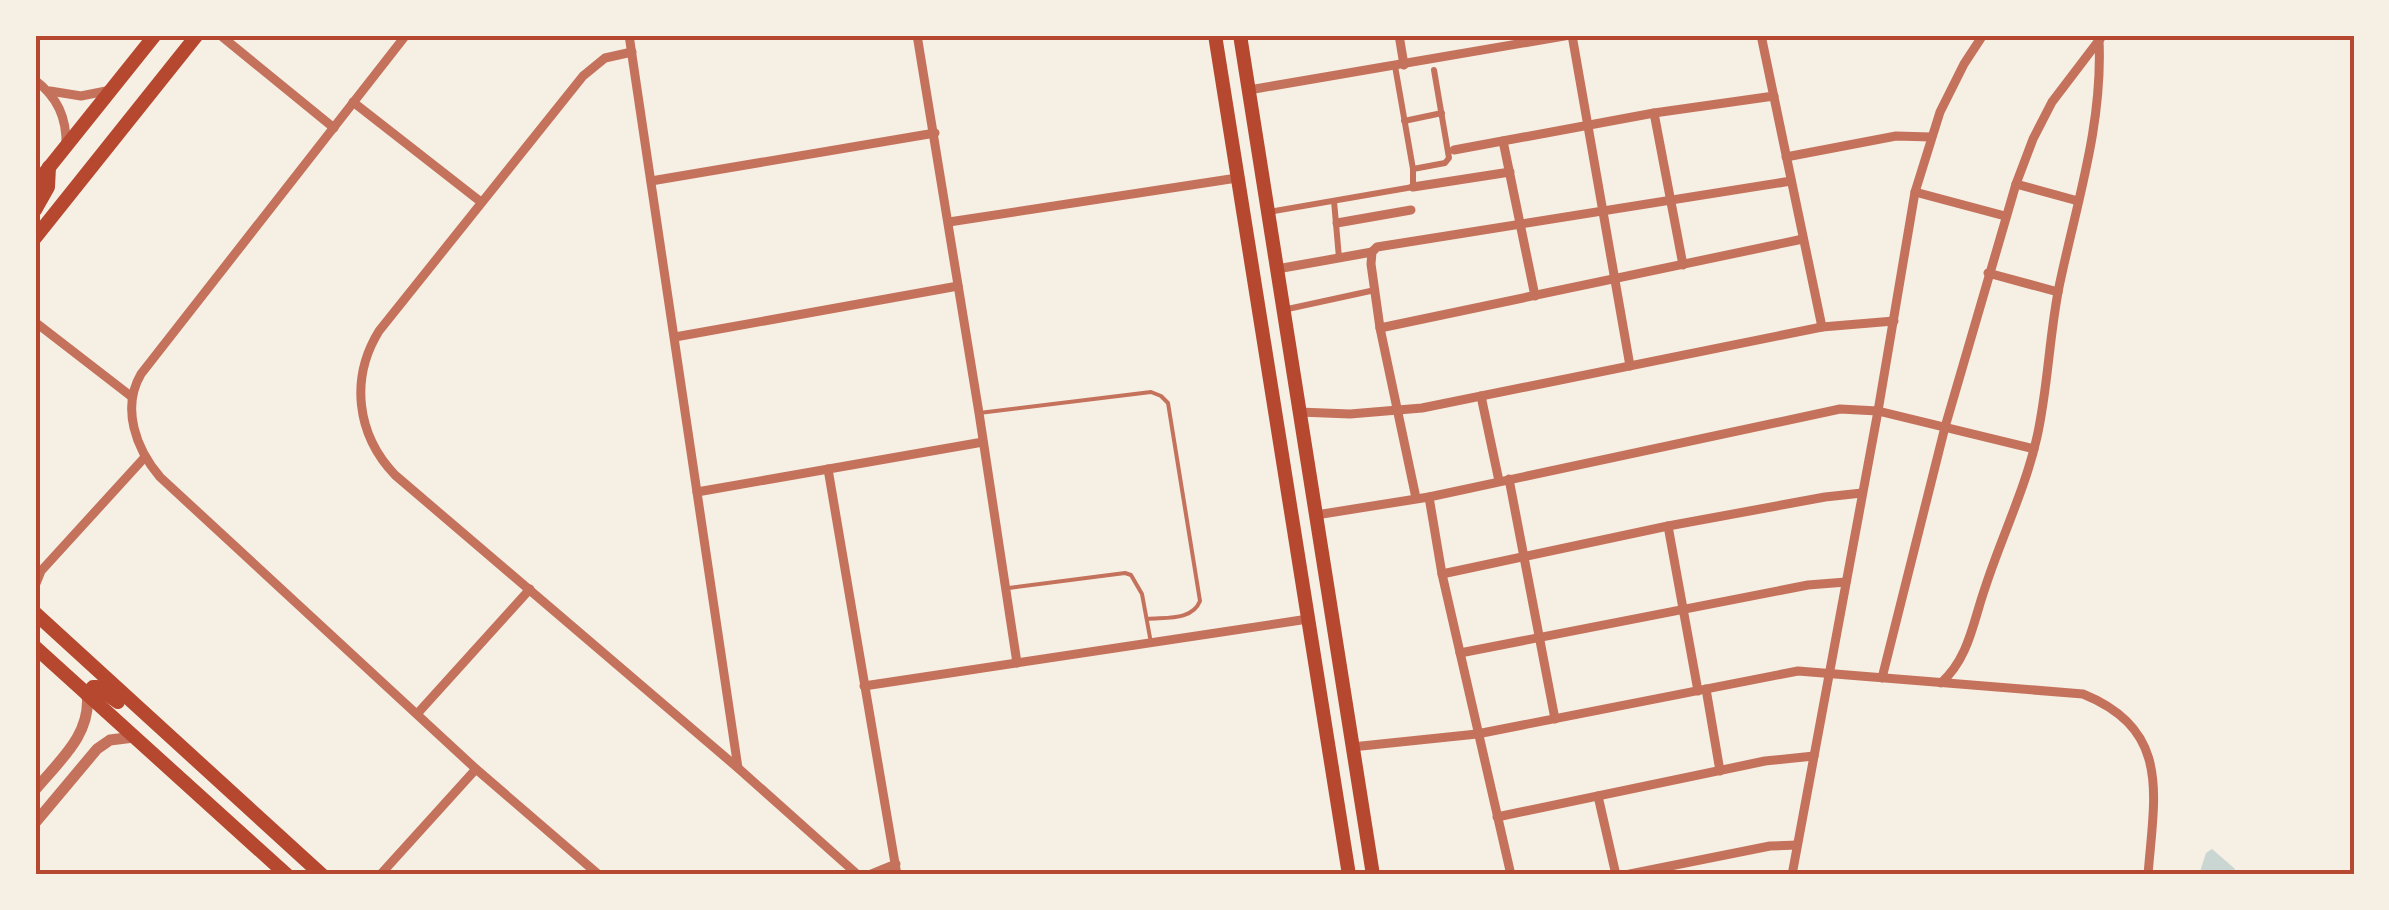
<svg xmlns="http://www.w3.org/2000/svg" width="2389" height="910" viewBox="0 0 2389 910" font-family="Jost,sans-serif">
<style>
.water{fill:#c9d6d2}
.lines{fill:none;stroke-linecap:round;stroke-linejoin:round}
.service{stroke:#c5725c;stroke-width:4}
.pedestrian{stroke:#c5725c;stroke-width:6}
.minor{stroke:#c5725c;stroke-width:9}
.tertiary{stroke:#c5725c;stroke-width:11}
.primary{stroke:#b5482f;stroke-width:14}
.neatline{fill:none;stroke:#b5482f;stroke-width:4}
</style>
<rect width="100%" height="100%" fill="#f6efe4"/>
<!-- water -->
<polygon class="water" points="2212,849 2234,868 2238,875 2199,875 2206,853"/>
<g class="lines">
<!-- service -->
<g class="service">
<path d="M 979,413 L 1151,392 L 1161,396 L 1168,403 L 1200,601 C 1192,621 1166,617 1147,619"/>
<polyline points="1009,588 1125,573 1131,575 1142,594 1151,643"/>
</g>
<!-- pedestrian -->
<g class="pedestrian">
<polyline points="1404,121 1442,113"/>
<polyline points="1413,169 1445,163 1449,158 1434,70"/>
<polyline points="1334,201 1339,258"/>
<polyline points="1269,212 1413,187 1413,169 1395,66"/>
<polyline points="1283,310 1375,290"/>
</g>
<!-- minor -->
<g class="minor">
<polyline points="220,35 334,128"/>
<path d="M 406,35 L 141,374 C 121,408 136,449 160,477 L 476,769 L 599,875"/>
<polyline points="629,35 738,768"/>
<polyline points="917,35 979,413 1017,663"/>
<polyline points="1399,35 1404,65"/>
<polyline points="1572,35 1630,366"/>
<polyline points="1761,35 1822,327"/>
<path d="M 632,52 L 605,58 L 583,76 L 379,331 C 350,378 356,434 395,475 L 738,768 L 858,875"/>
<path d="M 35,80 C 57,97 67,117 66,146"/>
<polyline points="1249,90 1570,35"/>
<polyline points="50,91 81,96 111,90"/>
<polyline points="353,102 481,202"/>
<polyline points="1654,113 1683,265"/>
<polyline points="1503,141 1535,296"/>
<polyline points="1454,150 1654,113 1774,96"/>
<polyline points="1786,157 1896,136 1931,137"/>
<polyline points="651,181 935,133"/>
<polyline points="2016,184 2078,201"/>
<polyline points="1413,187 1510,172"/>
<polyline points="1915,192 2005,216"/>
<polyline points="949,222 1237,178"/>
<polyline points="1337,223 1411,210"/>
<polyline points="1277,269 1372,252"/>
<polyline points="1988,273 2058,292"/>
<polyline points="35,322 132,397"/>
<polyline points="1380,328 1803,239"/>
<polyline points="675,337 958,286"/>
<polyline points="1481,396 1499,481"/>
<polyline points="1299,412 1350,414 1422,408 1822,327 1894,321"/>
<polyline points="828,469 897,875"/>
<polyline points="1509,479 1555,719"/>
<polyline points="697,492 983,442"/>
<polyline points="1429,497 1442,574 1511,875"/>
<polyline points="1416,498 1380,328 1371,264 1372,252 1377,247 1791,181"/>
<polyline points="1316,515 1429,497 1840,409 1878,411 2034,449"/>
<polyline points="1668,526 1698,691"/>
<polyline points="1442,574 1668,526 1825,497 1862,493"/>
<polyline points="35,586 41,571 145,457"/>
<polyline points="1460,653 1808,585 1846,582"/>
<polyline points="1882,678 1945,427 2016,184 2033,139 2052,102 2103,35"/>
<path d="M 1941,683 C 1969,658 1973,622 1985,588 C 2001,538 2025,490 2037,437 C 2048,388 2049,337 2059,287 C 2076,205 2103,125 2099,40"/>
<polyline points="864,686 1308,619"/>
<polyline points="1706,689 1720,771"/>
<polyline points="417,714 530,589"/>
<path d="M 1352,747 L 1477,734 L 1798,671 L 2083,694 C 2172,730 2154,796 2148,875"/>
<polyline points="1598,796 1616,875"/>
<polyline points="1497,817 1765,761 1814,756"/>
<polyline points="380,875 476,769"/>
<polyline points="869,875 896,864"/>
<polyline points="1625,875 1770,846 1797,845"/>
<polyline points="1792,875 1878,411 1915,192 1940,112 1964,64 1983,35"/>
</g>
<!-- tertiary -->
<g class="tertiary">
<path d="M 35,790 C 59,761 92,734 87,694"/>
<polyline points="35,823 97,749 110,740 134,737"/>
</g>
<!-- primary -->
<g class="primary">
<polyline points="1215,35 1349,875"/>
<polyline points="1240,35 1373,875"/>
<polyline points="35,185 155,35"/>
<polyline points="35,210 48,187 49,167"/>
<polyline points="35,238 197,35"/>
<polyline points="35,613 322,875"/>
<polyline points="35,647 287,875"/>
<polyline points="87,694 93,687 97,687 118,702"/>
</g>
</g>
<!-- border -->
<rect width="2389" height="910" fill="none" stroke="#f6efe4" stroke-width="75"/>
<rect x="38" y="38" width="2314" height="834" class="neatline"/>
</svg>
